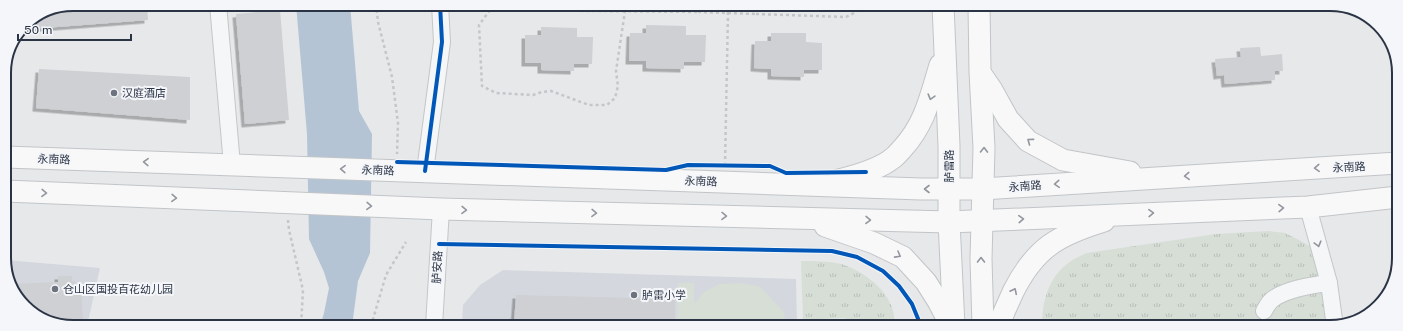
<svg xmlns="http://www.w3.org/2000/svg" width="1403" height="331" viewBox="0 0 1403 331" font-family="'Public Sans','Noto Sans SC',sans-serif">
<style>
.built{fill:#d4d7dd}
.grass{fill:url(#grass-tufts)}
.pitch{fill:#d6ded6}
.water{fill:#b4c4d5}
.building{fill:#ced0d3;filter:url(#shadow)}
.lines{fill:none;stroke-linecap:round;stroke-linejoin:round}
.minor-casing{stroke:#c4c6c8;stroke-width:18}
.major-casing{stroke:#c2c5c8;stroke-width:23}
.path{stroke:#c5c6ca;stroke-width:2.5;stroke-dasharray:3 3;stroke-linecap:butt}
.minor{stroke:#f5f6f7;stroke-width:16}
.major{stroke:#f8f8f8;stroke-width:21}
.cycleway-casing{stroke:#f4f6f9;stroke-width:6}
.cycleway{stroke:#0057b8;stroke-width:4}
.oneway{stroke:#92969e}
.oneway2{stroke:#90959e}
.poi-dot{fill:#6c737f;stroke:#f4f6f9;stroke-width:1.5}
.labels{text-anchor:middle;dominant-baseline:central;stroke-width:4;stroke-linejoin:round;paint-order:stroke}
.poi-label{font-size:11px;fill:#2b3445;stroke:#f4f6f9;text-anchor:start}
.street-label{font-size:11px;fill:#2b3445;stroke:#f4f6f9}
.rim{fill:none;stroke:#2b3445;stroke-width:2}
</style>
<defs>
<pattern id="grass-tufts" width="24" height="20" patternUnits="userSpaceOnUse"><rect width="24" height="20" fill="#d6ded6"/><path d="M3 7l-1-3M5 7V3M7 7l1-3M15 17l-1-3M17 17v-4M19 17l1-3" fill="none" stroke="#b8bfb9"/></pattern>
<filter id="shadow"><feDropShadow dx="-3.5" dy="3.5" stdDeviation="0" flood-color="#0004"/></filter>
</defs>
<rect width="100%" height="100%" fill="#e6e8ea"/>
<!-- built -->
<g class="built">
<polygon points="5,260 100,268 87,326 59,326 24,307 5,272"/>
<polygon points="503,270 796,279 797,326 462,326 463,305 480,285"/>
<polygon points="842,321 842,326 808,326 808,323"/>
</g>
<!-- grass -->
<g class="grass">
<path d="M 1269,231 L 1285,233 L 1299,240 L 1311,247 L 1318,258 L 1329,327 L 1042,327 C 1042,292 1053,266 1087,253 L 1216,234 Z"/>
<path d="M 801,261 C 814,261 828,261 841,264 C 861,270 883,286 891,305 C 894,311 894,320 896,326 L 845,326 L 845,318 L 803,320 Z"/>
</g>
<!-- pitch -->
<polygon class="pitch" points="678,283 694,283 694,304 704,292 719,284 740,283 759,286 784,312 785,326 677,326"/>
<!-- water -->
<polygon class="water" points="296,4 350,4 359,111 372,134 370,253 358,281 352,326 320,326 324,313 329,288 324,272 309,239 307,134"/>
<!-- building -->
<g class="building">
<polygon points="73,4 147,4 148,20 31,29 31,20 47,9"/>
<polygon points="280,10 289,120 245,124 236,14"/>
<polygon points="646,25 686,26 686,35 706,35 705,62 684,62 684,69 646,68 646,61 629,61 630,33 646,33"/>
<polygon points="541,27 577,28 577,37 593,37 592,64 574,64 574,71 541,70 541,63 525,63 525,35 541,35"/>
<polygon points="771,33 806,33 806,42 822,43 822,70 804,70 804,77 771,76 771,69 754,68 755,41 771,41"/>
<polygon points="1260,47 1261,56 1282,54 1283,71 1275,71 1275,80 1225,84 1224,75 1217,76 1215,59 1241,57 1240,48"/>
<polygon points="39,69 190,77 190,120 36,108"/>
<polygon points="58,276 72,276 72,281 75,281 76,284 81,284 83,321 52,322 24,307 12,284 58,282"/>
<polygon points="516,295 675,299 675,326 514,324"/>
</g>
<g class="lines">
<!-- minor casing -->
<g class="minor-casing">
<g id="minor">
<polyline points="218,4 232,165"/>
<polyline points="425,171 442,42 440,4"/>
<polyline points="1308,207 1329,283 1335,327"/>
<path d="M 1264,311 C 1267,305 1270,300 1276,297 C 1291,288 1312,285 1329,283"/>
<polyline points="434,326 441,209"/>
</g>
</g>
<!-- major casing -->
<g class="major-casing">
<g id="major">
<polyline points="943,5 949,146 949,222 954,326"/>
<polyline points="979,5 980,72 984,148 981,259 983,327"/>
<polyline points="981,74 992,90 1008,119 1028,141 1063,160 1130,172"/>
<polyline points="5,157 921,189 982,189 1398,163"/>
<path d="M 839,180 C 855,176 880,169 893,158 C 896,156 899,152 902,149 C 925,124 930,98 940,65"/>
<polyline points="5,191 441,209 949,222 1308,207 1398,197"/>
<polyline points="825,226 874,243 903,257 926,282 938,301 951,326"/>
<path d="M 999,327 C 1002,314 1008,304 1013,292 C 1035,248 1058,235 1104,221"/>
</g>
</g>
<!-- path -->
<g class="path">
<polyline points="376,4 378,22 392,77 398,123 397,154"/>
<polyline points="490,4 490,10 699,12"/>
<polyline points="700,5 699,12 756,14 756,5"/>
<polyline points="490,10 479,25 482,86 496,93 533,95 542,92 551,91 589,105 607,105 615,98 618,86 616,71 625,11 623,5"/>
<polyline points="756,14 846,17 856,12 863,5"/>
<polyline points="725,165 728,12"/>
<polyline points="288,220 289,230 303,290 301,326"/>
<polyline points="371,326 386,275 406,242"/>
</g>
<!-- minor -->
<use href="#minor" class="minor"/>
<!-- major -->
<use href="#major" class="major"/>
<!-- cycleway casing -->
<g class="cycleway-casing">
<g id="cycleway">
<polyline points="397,162 666,170 688,165 770,166 786,173 866,172"/>
<polyline points="425,171 442,42 440,4"/>
<polyline points="439,244 832,251 857,257 883,271 899,286 912,304 921,326"/>
</g>
</g>
<!-- cycleway -->
<use href="#cycleway" class="cycleway"/>
</g>
<!-- one-way arrows -->
<defs><path id="oneway-chevron" d="M-2-3.5L2.5 0L-2 3.5" fill="none" stroke-width="1.6" stroke-linecap="round" stroke-linejoin="round"/></defs>
<g class="oneway">
<use href="#oneway-chevron" transform="translate(931 97) rotate(106)"/>
<use href="#oneway-chevron" transform="translate(1030 141) rotate(-144)"/>
<use href="#oneway-chevron" transform="translate(984 150) rotate(-89)"/>
<use href="#oneway-chevron" transform="translate(146 162) rotate(-178)"/>
<use href="#oneway-chevron" transform="translate(1317 168) rotate(177)"/>
<use href="#oneway-chevron" transform="translate(343 169) rotate(-178)"/>
<use href="#oneway-chevron" transform="translate(1187 176) rotate(177)"/>
<use href="#oneway-chevron" transform="translate(1057 184) rotate(176)"/>
<use href="#oneway-chevron" transform="translate(927 189) rotate(180)"/>
<use href="#oneway-chevron" transform="translate(44 193) rotate(2)"/>
<use href="#oneway-chevron" transform="translate(174 198) rotate(2)"/>
<use href="#oneway-chevron" transform="translate(369 206) rotate(2)"/>
<use href="#oneway-chevron" transform="translate(1281 208) rotate(-2)"/>
<use href="#oneway-chevron" transform="translate(464 210) rotate(1)"/>
<use href="#oneway-chevron" transform="translate(594 213) rotate(1)"/>
<use href="#oneway-chevron" transform="translate(1151 213) rotate(-2)"/>
<use href="#oneway-chevron" transform="translate(724 216) rotate(1)"/>
<use href="#oneway-chevron" transform="translate(1021 219) rotate(-3)"/>
<use href="#oneway-chevron" transform="translate(868 220) rotate(1)"/>
<use href="#oneway-chevron" transform="translate(898 255) rotate(29)"/>
<use href="#oneway-chevron" transform="translate(981 260) rotate(-90)"/>
<use href="#oneway-chevron" transform="translate(1014 291) rotate(-64)"/>
</g>
<use class="oneway2" href="#oneway-chevron" transform="translate(1318 244) rotate(75)"/>
<!-- markers -->
<g class="poi-dot">
<circle cx="114" cy="93" r="4"/>
<circle cx="55" cy="289" r="4"/>
<circle cx="634" cy="295" r="4"/>
</g>
<g class="labels">
<!-- poi labels -->
<g class="poi-label">
<text x="122" y="93">汉庭酒店</text>
<text x="63" y="289">仓山区国投百花幼儿园</text>
<text x="642" y="295">胪雷小学</text>
</g>
<!-- street labels -->
<g class="street-label">
<text transform="translate(54 159) rotate(2)">永南路</text>
<text transform="translate(949 166) rotate(-90)">胪雷路</text>
<text transform="translate(1349 167) rotate(-3)">永南路</text>
<text transform="translate(378 170) rotate(2)">永南路</text>
<text transform="translate(701 181) rotate(2)">永南路</text>
<text transform="translate(1025 186) rotate(-4)">永南路</text>
<text transform="translate(437 267) rotate(-87)">胪安路</text>
</g>
</g>
<!-- crop -->
<path d="M0 0H1403V331H0ZM73 11H1330A62 62 0 0 1 1392 73V258A62 62 0 0 1 1330 320H73A62 62 0 0 1 11 258V73A62 62 0 0 1 73 11Z" fill="#f4f6f9" fill-rule="evenodd"/>
<path class="rim" d="M73 11H1330A62 62 0 0 1 1392 73V258A62 62 0 0 1 1330 320H73A62 62 0 0 1 11 258V73A62 62 0 0 1 73 11Z"/>
<!-- scale -->
<path d="M18 34v6h113v-6" fill="none" stroke="#2b3445" stroke-width="2"/>
<text x="24" y="34" font-size="12" fill="#2b3445" stroke="#f4f6f9" stroke-width="3" paint-order="stroke">50 m</text>
</svg>
